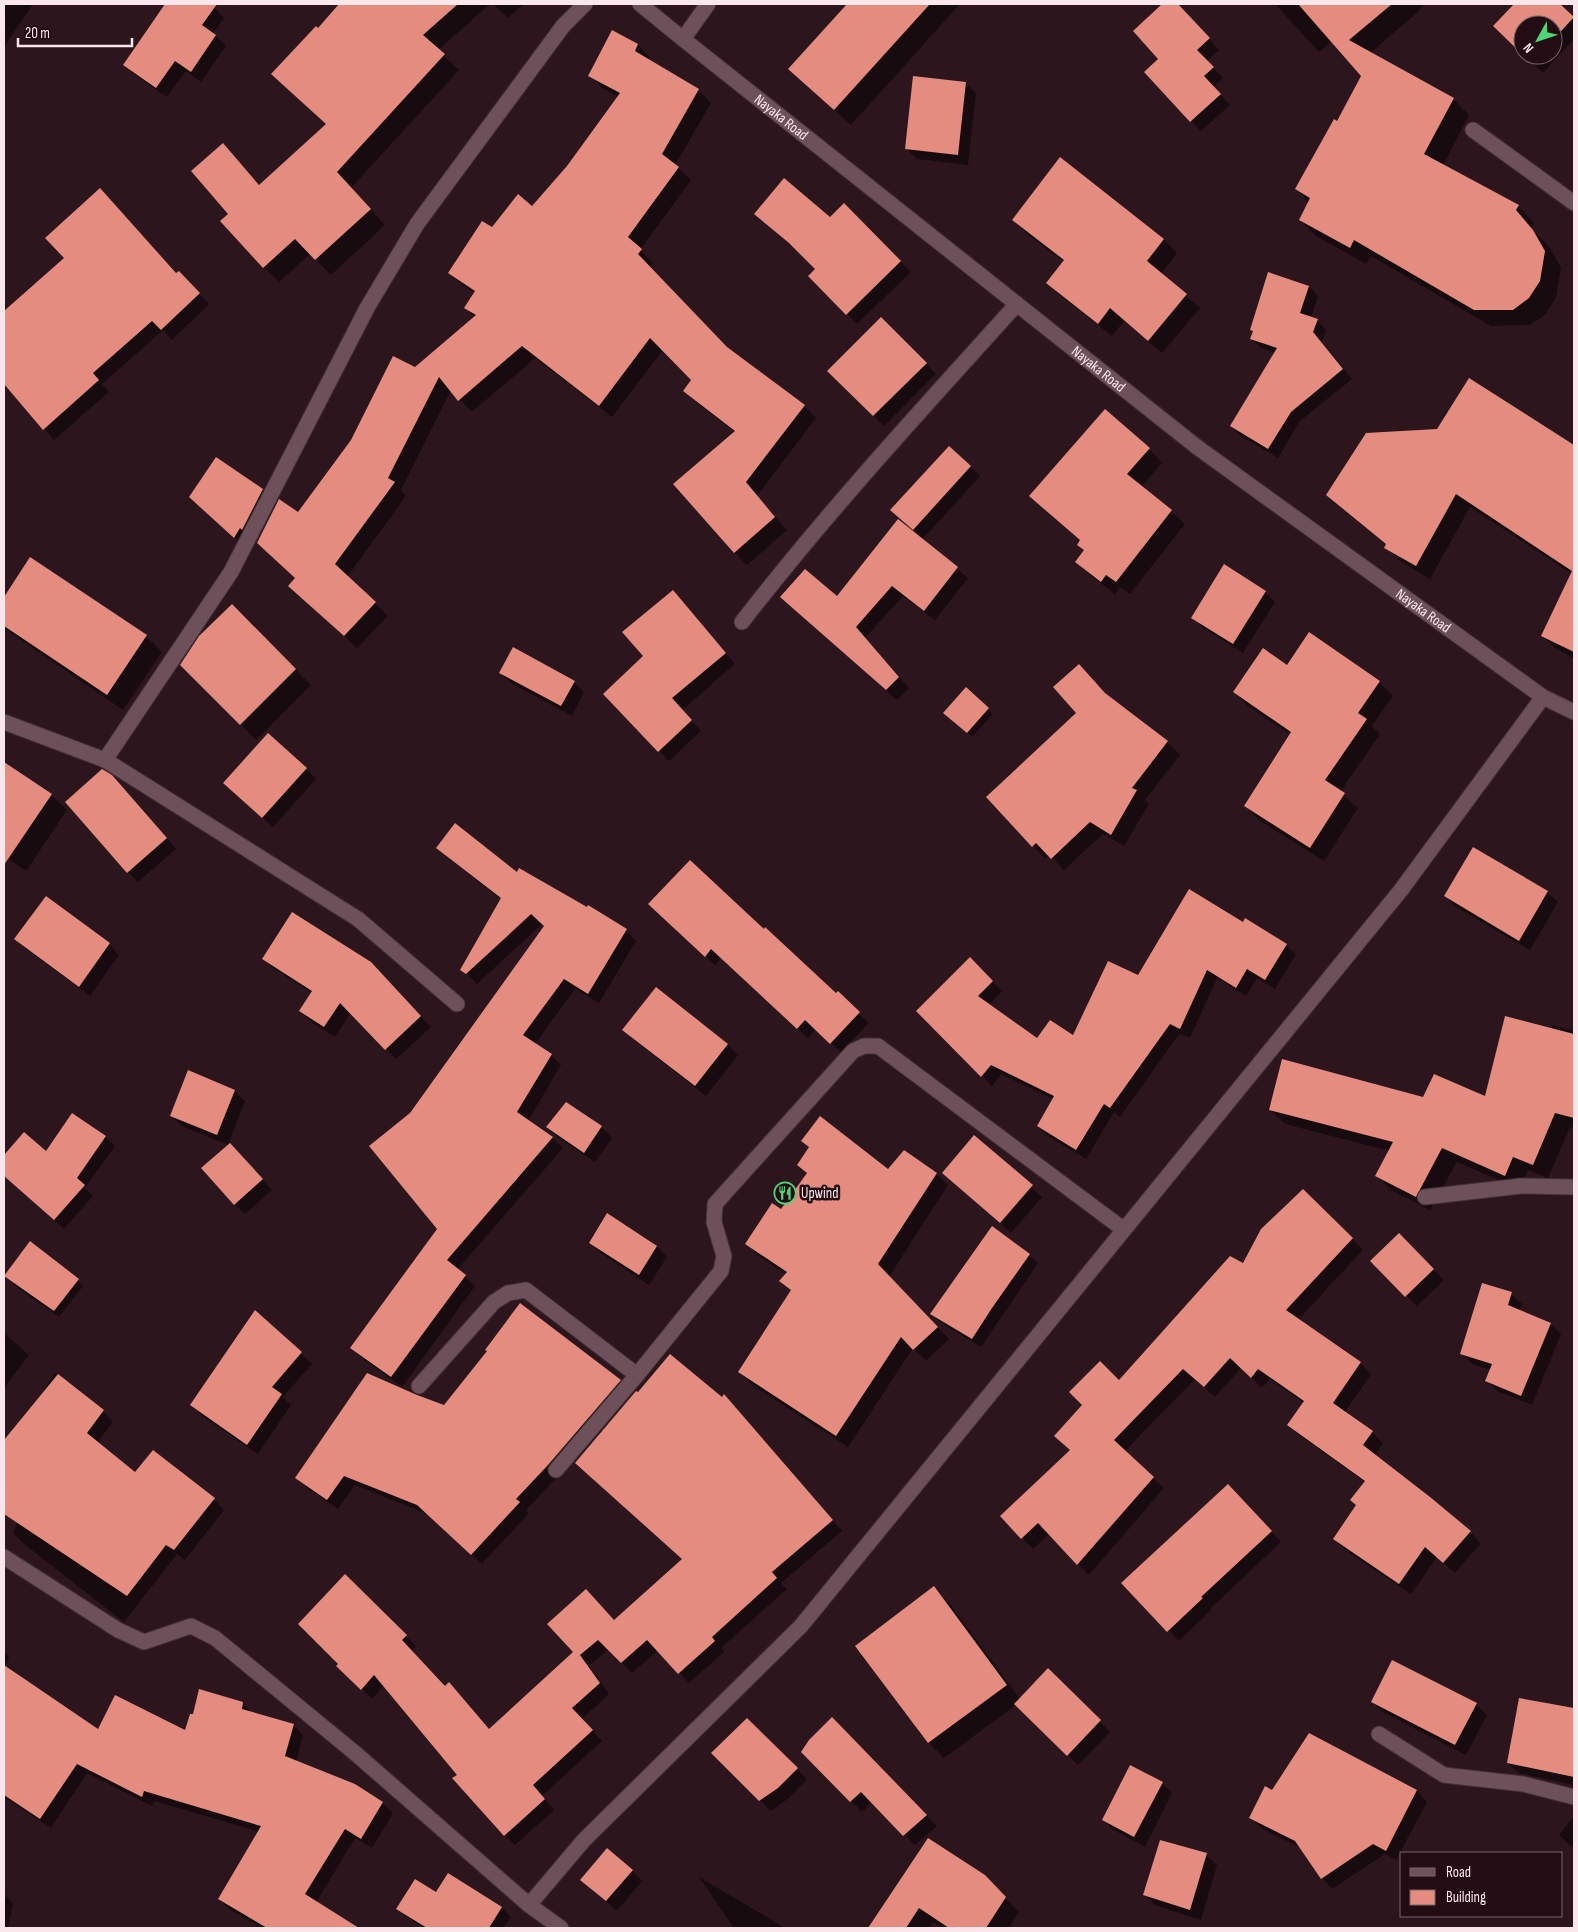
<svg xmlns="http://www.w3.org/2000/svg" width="1578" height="1932" viewBox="0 0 1578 1932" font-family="'Sofia Sans Condensed',sans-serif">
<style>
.shadow{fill:#0007;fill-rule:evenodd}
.building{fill:#e48c7f}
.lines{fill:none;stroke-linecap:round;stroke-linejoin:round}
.minor-casing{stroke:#423035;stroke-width:17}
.minor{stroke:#6d5059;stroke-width:15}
.labels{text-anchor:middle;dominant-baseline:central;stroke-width:5;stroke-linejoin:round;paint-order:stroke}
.street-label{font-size:15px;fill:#fae7ec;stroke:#230c14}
.poi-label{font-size:15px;fill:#fae7ec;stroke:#230c14;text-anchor:start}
</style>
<rect width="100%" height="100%" fill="#2d151d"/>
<!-- shadow -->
<g class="shadow">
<polygon points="4,4 33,4 4,47"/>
<polygon points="168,4 208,4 214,8 224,18 213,34 226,46 201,82 186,71 167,97 135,75 124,65"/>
<polygon points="341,4 490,4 438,50 459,70 351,188 385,225 331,275 310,254 279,282 264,267 230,214 223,145 260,186 327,125 318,29"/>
<polygon points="493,4 524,4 508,18"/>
<polygon points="849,4 960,4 851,125 790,69"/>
<polygon points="1164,4 1177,4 1219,50 1207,61 1223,78 1213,87 1230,105 1201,131 1191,121 1160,59 1134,31"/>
<polygon points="1275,4 1424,4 1418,12 1370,53 1453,99 1469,115 1443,166 1518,206 1534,223 1531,228 1550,248 1561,268 1556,298 1545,315 1530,325 1491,326 1371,256 1366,264 1316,236 1300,220 1309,203 1296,189 1337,122 1362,76 1332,41 1319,52"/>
<polygon points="1516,4 1558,4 1574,19 1574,39 1543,73 1524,55 1553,55 1553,25 1523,25 1523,54 1495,26"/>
<polygon points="613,32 638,45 650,58 648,61 698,90 711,103 675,165 691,180 640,250 653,263 650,267 728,349 804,406 816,418 757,496 787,530 747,565 734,552 735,432 697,403 685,391 693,380 663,350 612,417 535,358 472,412 451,390 401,490 406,496 347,577 388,616 357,648 290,586 296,579 298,514 416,369 475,317 466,308 475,293 462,285 450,273 492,229 532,208 568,167 619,97 602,88 590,75"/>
<polygon points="966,83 976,93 968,165 917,159 906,148"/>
<polygon points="844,205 911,272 857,324 809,276 816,269 800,252 766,224 830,218"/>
<polygon points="1013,220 1164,239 1177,253 1161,274 1200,308 1162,353 1124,321 1112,336 1061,296 1048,283 1064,262 1027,234"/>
<polygon points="66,258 177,275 179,273 209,304 172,340 163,330 102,384 109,392 54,440 4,381 4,313"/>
<polygon points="1309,287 1318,296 1311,318 1317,320 1326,330 1322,343 1352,379 1300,421 1278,458 1241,436 1231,426 1276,353 1261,348 1252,339 1254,332 1251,329"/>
<polygon points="881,319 936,374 884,426 829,371"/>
<polygon points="1469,380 1574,446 1574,658 1556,649 1542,636 1572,574 1470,507 1430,579 1400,561 1386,547 1387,545 1342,509 1328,495 1437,430"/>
<polygon points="1149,449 1162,463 1141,487 1171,511 1185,524 1130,594 1120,587 1115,594 1090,575 1076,562 1085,551 1081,541 1044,509"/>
<polygon points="970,466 980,476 922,540 968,578 935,620 903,596 865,638 909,688 897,700 792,607 837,598 919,537 920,536 901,519"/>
<polygon points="262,490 273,500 245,547 201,507"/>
<polygon points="31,559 146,636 162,652 123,710 4,628 4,599"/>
<polygon points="673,591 735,664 682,710 701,731 669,761 659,751 645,657"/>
<polygon points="1265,592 1275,602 1243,653 1203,628 1193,617"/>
<polygon points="232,606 311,685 256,740 182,665"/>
<polygon points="1079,666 1109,698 1167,742 1180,755 1145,800 1149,804 1124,846 1103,834 1064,870 1049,855 1045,858 1033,846 1078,713"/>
<polygon points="1287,667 1379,682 1393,696 1372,726 1380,734 1340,792 1358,808 1324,861 1259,820 1245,806 1291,735 1248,706 1234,692"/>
<polygon points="500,673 574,682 584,692 572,716 511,683"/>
<polygon points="966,689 993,714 972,737 950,718"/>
<polygon points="4,764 51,795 67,810 26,871 4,856"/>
<polygon points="306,768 316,779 273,827 235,793"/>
<polygon points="122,787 176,849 138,882 128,872"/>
<path d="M 438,848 L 517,874 L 626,930 L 636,941 L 599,1003 L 575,989 L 535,1044 L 551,1055 L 561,1065 L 528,1121 L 552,1138 L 563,1148 L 457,1270 L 475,1286 L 402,1387 L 362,1358 L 352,1348 L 439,1229 L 410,1114 L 545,926 L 542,924 L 477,984 L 462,969 L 502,900 L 448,858 ZM 534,909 L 536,911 L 484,959 L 484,956 Z"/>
<polygon points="1474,849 1547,892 1558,902 1530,950 1456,907 1445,896"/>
<polygon points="659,913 836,995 838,993 869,1023 841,1052 816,1029 808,1038 722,958 715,965"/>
<polygon points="1244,924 1286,945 1296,954 1275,989 1257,978 1246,996 1217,978 1190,1038 1180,1033 1120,1117 1114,1112 1086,1159 1048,1136 1038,1126 1053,1099 1001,1074 992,1086 918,1011 970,959 1002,991 989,1005 1037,1040 1073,1037 1139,977"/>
<polygon points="16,939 109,944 119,955 90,996 26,949"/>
<polygon points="264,959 381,974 431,1027 396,1059 351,1012 335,1037 311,1022 301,1011 312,993 274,969"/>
<polygon points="1552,1025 1574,1031 1574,1128 1570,1127 1548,1178 1528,1170 1520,1189 1457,1162 1430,1210 1391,1190 1377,1176 1390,1151 1285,1124 1270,1109 1424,1099 1485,1097 1551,1029"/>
<polygon points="624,1030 728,1045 738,1055 706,1096 634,1040"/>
<polygon points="234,1091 245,1101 228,1145 182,1126 171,1116"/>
<polygon points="566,1103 602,1127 612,1138 595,1162 558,1138 547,1127"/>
<polygon points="73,1115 105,1137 115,1146 85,1188 93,1196 64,1229 4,1175 4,1157 24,1134 46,1153"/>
<polygon points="975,1137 1042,1197 1011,1233 954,1183"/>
<polygon points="802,1141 888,1171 936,1174 948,1185 889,1277 949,1339 926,1361 913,1348 848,1447 751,1384 740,1372 792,1291 781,1281 786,1274 758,1256 747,1244 782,1211 808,1174 799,1165 810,1148"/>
<polygon points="240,1155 272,1190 245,1214 234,1204"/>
<polygon points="1303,1191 1363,1250 1298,1320 1360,1363 1371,1374 1345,1412 1372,1432 1383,1443 1375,1455 1470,1532 1481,1543 1455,1573 1437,1557 1411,1594 1345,1550 1334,1539 1357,1506 1365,1482 1299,1435 1288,1424 1304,1403 1270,1379 1262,1388 1241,1368 1215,1397 1195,1379 1124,1452 1164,1488 1089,1575 1049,1534 1033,1549 1022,1538 1071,1451 1119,1382 1244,1265"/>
<polygon points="1399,1235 1444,1280 1417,1306 1371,1261"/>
<polygon points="590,1243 657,1246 667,1257 649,1285 601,1253"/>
<polygon points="1029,1255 1038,1263 981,1347 941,1323 932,1314"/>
<polygon points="73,1275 83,1286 59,1317 15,1286 5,1276"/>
<polygon points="1511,1294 1522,1304 1520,1311 1551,1324 1561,1334 1532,1405 1497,1391 1487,1380 1491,1370 1472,1364 1462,1353"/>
<polygon points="255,1312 312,1364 283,1397 291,1405 258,1454 202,1416 192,1405"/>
<polygon points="4,1333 29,1355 4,1388"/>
<polygon points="55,1373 103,1411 113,1422 97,1443 135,1474 154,1451 214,1499 224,1510 185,1560 177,1554 124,1622 24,1544 13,1533 38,1466 15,1491 4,1482 4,1454"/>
<polygon points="620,1381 630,1391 559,1475 526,1510 529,1513 482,1564 429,1515 355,1485 338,1509 307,1488 297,1478"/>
<polygon points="722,1399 734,1406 842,1531 781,1583 787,1589 721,1648 724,1652 689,1683 658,1650 632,1673 609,1649 589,1666 609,1694 582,1719 602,1741 542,1796 554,1810 515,1845 505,1835 458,1775 384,1685 372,1699 348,1676 340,1664 345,1576 416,1646 412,1651 489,1730 683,1560"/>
<polygon points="1238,1496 1281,1542 1211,1608 1212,1609 1179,1641 1123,1583"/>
<polygon points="934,1588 950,1604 1020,1699 1048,1670 1110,1732 1078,1765 1016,1705 944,1758 928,1742"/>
<polygon points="4,1652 9,1657 6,1664 28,1683 99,1731 186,1732 243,1703 253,1714 293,1725 303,1735 296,1762 354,1786 382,1803 393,1813 372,1848 355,1838 316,1903 342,1923 339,1928 262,1928 229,1909 219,1899 259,1832 155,1801 152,1806 87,1773 51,1828 4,1797 4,1752 15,1735 4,1727"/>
<polygon points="1520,1699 1574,1710 1574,1785 1518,1773 1508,1763"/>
<polygon points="1372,1702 1476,1704 1487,1715 1466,1755 1383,1712"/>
<polygon points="832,1718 937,1826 915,1845 872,1802 862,1812 803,1752"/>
<polygon points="747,1720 807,1779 789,1798 771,1811 713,1753"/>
<polygon points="1309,1735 1417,1791 1427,1802 1396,1860 1385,1854 1332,1889 1322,1878 1301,1848 1261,1828 1251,1818 1273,1792"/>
<polygon points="1162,1783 1172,1793 1145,1847 1114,1830 1103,1820"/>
<polygon points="1574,1816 1574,1849 1559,1835"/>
<polygon points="928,1839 984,1876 1019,1912 1009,1928 944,1928 933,1922 929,1928 870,1928"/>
<polygon points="1206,1855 1217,1865 1201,1920 1155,1905 1145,1895"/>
<polygon points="632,1871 642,1881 617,1911 582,1880"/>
<polygon points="448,1875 502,1908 511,1917 503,1928 423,1928 407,1917 398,1909 436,1894"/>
<polygon points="699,1877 782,1926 784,1928 734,1928"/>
<polygon points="4,1894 13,1903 8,1928 4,1928"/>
</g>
<!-- building -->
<g class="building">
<polygon points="165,4 217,4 202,25 216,35 191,72 175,61 156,88 123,65"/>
<polygon points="339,4 458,4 423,35 445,54 337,172 371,209 315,260 295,239 263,268 220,221 228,214 191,171 223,143 259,185 326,124 271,74 316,26 318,28"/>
<polygon points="847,4 930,4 834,110 788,69"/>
<polygon points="1162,4 1178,4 1210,38 1197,50 1214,67 1204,76 1221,94 1190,122 1144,72 1158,59 1133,31"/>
<polygon points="1298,4 1392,4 1349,40 1454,98 1424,154 1519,205 1516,210 1533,230 1545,251 1540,281 1529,298 1513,310 1474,310 1354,240 1350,248 1299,220 1310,198 1295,189 1334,119 1337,121 1361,76"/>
<polygon points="1514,4 1560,4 1574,17 1553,40 1553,25 1523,25 1523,55 1493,26"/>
<polygon points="612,30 638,44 635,51 699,89 662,154 679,167 628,237 642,249 638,254 727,347 805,405 746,482 775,517 734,553 673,484 735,431 683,391 691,380 650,338 599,406 522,346 458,401 439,377 388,478 395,482 335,564 376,602 344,636 288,586 295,578 257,543 279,499 298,512 351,440 393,356 415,367 476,315 464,308 475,291 448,273 482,221 492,227 518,194 532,206 567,166 620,93 588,76"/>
<polygon points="913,76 966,82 958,155 905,149"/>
<polygon points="1060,157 1164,239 1147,261 1187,294 1148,341 1110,308 1098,324 1046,283 1064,260 1012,220"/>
<polygon points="784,178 830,217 844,203 901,261 846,315 808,276 815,269 789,243 754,214"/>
<polygon points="100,188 176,273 179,271 200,293 161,330 152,321 93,373 99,380 43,430 4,384 4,311 64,258 45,238"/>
<polygon points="1268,272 1309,286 1300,313 1318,319 1313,332 1343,369 1291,412 1268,449 1230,426 1277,348 1250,339 1253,331 1250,330"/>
<polygon points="881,317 927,363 873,416 827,371"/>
<polygon points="1469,378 1574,445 1574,652 1541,636 1572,571 1456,494 1416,566 1384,548 1386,544 1326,495 1366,433 1437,429"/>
<polygon points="1105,409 1150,448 1127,474 1172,510 1116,582 1106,575 1101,582 1075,562 1084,550 1077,545 1080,540 1029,496"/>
<polygon points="949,446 971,466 913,530 890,510"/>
<polygon points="216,457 263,489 242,530 240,528 234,538 189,497"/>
<polygon points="898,519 958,567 924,611 892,586 856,627 899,677 886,690 780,597 805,569 837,596"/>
<polygon points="30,557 147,635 107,695 4,626 4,597"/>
<polygon points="1224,564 1266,591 1233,644 1191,618"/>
<polygon points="673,590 726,653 672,698 692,720 658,752 603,694 643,656 622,632"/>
<polygon points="232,604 296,669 240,725 180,665 199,636"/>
<polygon points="1309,632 1380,681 1358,713 1367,719 1325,780 1345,793 1310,848 1244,806 1291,732 1233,692 1263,648 1287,665"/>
<polygon points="513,647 575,681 561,706 499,673"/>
<polygon points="1079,664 1105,693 1168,741 1132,788 1137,790 1111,835 1090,822 1051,859 1036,843 1032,847 986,797 1076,713 1053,687"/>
<polygon points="966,687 989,708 967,733 943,713"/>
<polygon points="268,733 307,768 262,818 223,783"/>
<polygon points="4,762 52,794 4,865"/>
<polygon points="102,769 112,775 167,838 127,873 65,802"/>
<polygon points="455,823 517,872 519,868 587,907 588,905 627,929 588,994 564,979 523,1035 552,1054 517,1112 553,1137 447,1260 466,1275 391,1377 350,1348 437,1229 369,1146 410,1113 544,926 531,914 466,974 460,970 501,898 436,848"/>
<polygon points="1473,847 1548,891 1519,941 1444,896"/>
<polygon points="690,860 764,929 765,927 836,993 838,991 860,1012 830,1044 805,1020 797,1029 711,949 705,957 648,904"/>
<polygon points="1189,889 1243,922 1245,918 1287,944 1265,980 1247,969 1236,988 1207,970 1180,1029 1170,1024 1110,1108 1104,1104 1076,1150 1037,1126 1054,1096 991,1065 981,1077 916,1011 970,957 993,981 978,996 1037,1038 1050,1020 1073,1035 1108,961 1138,975"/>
<polygon points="46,896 110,943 79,987 14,939"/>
<polygon points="292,912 371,962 421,1016 385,1050 340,1003 324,1027 299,1011 312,991 262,959"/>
<polygon points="656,987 728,1044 695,1086 622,1030"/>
<polygon points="1505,1016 1574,1034 1574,1118 1555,1113 1533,1165 1513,1157 1505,1176 1442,1148 1416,1197 1375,1176 1393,1142 1269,1110 1282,1059 1423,1097 1434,1074 1485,1096"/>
<polygon points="188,1070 235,1090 217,1135 170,1116"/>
<polygon points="566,1102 602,1126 584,1153 546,1127"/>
<polygon points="72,1113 106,1136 77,1178 85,1185 54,1220 4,1176 4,1155 24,1132 46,1151"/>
<polygon points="820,1116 888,1169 904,1150 937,1173 878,1264 938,1327 913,1350 901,1337 836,1436 738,1372 791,1290 779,1281 787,1272 745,1244 772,1203 781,1209 807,1173 797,1165 809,1147 801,1141"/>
<polygon points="974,1135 1033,1185 1000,1223 942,1173"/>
<polygon points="230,1143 263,1179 234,1205 201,1168"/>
<polygon points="1303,1189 1353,1238 1286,1310 1361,1362 1333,1403 1373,1431 1363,1445 1430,1497 1471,1531 1443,1563 1425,1547 1399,1584 1333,1539 1356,1505 1350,1500 1365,1481 1287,1425 1304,1401 1258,1369 1251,1378 1230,1358 1204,1387 1183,1369 1114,1440 1154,1477 1077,1565 1038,1523 1021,1539 1000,1516 1070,1450 1054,1436 1082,1405 1069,1392 1100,1361 1119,1380 1230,1256 1243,1263 1261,1229"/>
<polygon points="607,1213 657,1246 639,1275 589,1243"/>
<polygon points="992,1226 1030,1254 992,1308 972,1339 930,1314"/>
<polygon points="1399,1233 1434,1269 1405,1297 1370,1261"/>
<polygon points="30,1241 79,1279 54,1311 4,1276"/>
<polygon points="1482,1283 1512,1292 1508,1305 1551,1323 1521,1396 1485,1381 1492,1364 1460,1354"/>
<polygon points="520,1303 621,1380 548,1465 516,1499 520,1502 471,1555 417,1505 344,1476 327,1500 295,1478 367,1373 417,1395 444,1405 487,1351 485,1350"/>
<polygon points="255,1310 302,1352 272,1387 282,1394 247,1445 190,1405"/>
<polygon points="670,1354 722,1397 724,1394 833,1520 772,1572 777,1578 712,1637 715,1641 678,1674 647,1640 621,1663 598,1640 580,1655 600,1683 572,1708 593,1730 533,1785 545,1799 504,1836 452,1778 457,1775 374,1675 361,1690 336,1666 338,1664 298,1624 345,1574 407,1635 402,1640 445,1686 449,1682 489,1729 573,1652 547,1624 586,1589 614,1620 682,1559 575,1463 636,1391 638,1392"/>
<polygon points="58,1374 104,1410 87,1433 135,1472 153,1450 215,1498 174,1550 166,1545 127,1596 4,1514 4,1440"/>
<polygon points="1228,1484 1272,1531 1201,1597 1203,1598 1167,1632 1121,1583"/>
<polygon points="934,1586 1007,1685 928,1743 855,1646"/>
<polygon points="1392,1660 1477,1703 1455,1745 1371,1702"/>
<polygon points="4,1665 98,1729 115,1695 185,1730 190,1714 193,1714 199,1689 243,1702 242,1709 294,1724 285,1756 355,1784 383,1802 361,1839 345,1829 305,1894 359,1928 267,1928 218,1899 261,1826 144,1791 142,1797 77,1764 40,1819 4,1795"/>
<polygon points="1048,1668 1101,1720 1067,1756 1014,1704"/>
<polygon points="1519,1698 1574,1708 1574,1777 1507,1763"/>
<polygon points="832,1717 927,1815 903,1836 861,1792 850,1802 801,1752 809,1740"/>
<polygon points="747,1718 798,1768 778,1788 759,1801 711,1753"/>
<polygon points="1309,1733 1417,1790 1386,1851 1373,1844 1321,1879 1295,1841 1249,1818 1265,1786 1272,1790"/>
<polygon points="1130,1765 1163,1782 1134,1837 1102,1820"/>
<polygon points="928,1838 985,1875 1006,1897 986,1928 949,1928 919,1908 906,1928 868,1928"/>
<polygon points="1160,1840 1207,1853 1190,1910 1143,1895"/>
<polygon points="607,1848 633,1870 606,1901 580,1880"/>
<polygon points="448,1873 502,1907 489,1928 427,1928 396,1909 415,1879 436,1892"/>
</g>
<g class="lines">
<!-- minor casing -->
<g class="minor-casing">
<g id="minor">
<path id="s1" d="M 640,4 L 683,39 L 1197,447 L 1543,697 L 1574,712"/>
<polyline points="683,39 708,4"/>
<polyline points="1473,130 1574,203"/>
<path d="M 742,622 C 828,511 923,408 1017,304"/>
<polyline points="4,722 105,760 358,919 457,1004"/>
<polyline points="105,760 231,572 367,308 417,224 563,26 585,4"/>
<polyline points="1425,1197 1521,1186 1574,1187"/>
<polyline points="419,1386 494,1302 508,1293 526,1290 637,1375"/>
<polyline points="556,1470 637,1375 721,1271 724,1256 714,1222 715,1204 853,1051 864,1046 878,1046 1123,1229"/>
<polyline points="4,1557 118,1630 144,1642 191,1626 215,1638 355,1753 529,1905 561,1928"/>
<polyline points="1379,1734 1444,1775 1523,1784 1574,1797"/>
<polyline points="529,1905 584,1840 801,1626 1401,890 1543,697"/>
</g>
</g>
<!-- minor -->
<use href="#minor" class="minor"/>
</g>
<!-- icons -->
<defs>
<g id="restaurant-ring" transform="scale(1.125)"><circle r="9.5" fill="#230c14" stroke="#4ed675" stroke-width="1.5"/><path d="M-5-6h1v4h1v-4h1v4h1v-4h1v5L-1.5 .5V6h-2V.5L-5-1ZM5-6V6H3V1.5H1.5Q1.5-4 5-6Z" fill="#4ed675"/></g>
</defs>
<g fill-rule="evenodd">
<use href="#restaurant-ring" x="785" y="1193"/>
</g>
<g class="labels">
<!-- street labels -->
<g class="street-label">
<text stroke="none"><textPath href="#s1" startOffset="181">Nayaka Road</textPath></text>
<text stroke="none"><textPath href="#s1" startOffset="586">Nayaka Road</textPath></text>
<text stroke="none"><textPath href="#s1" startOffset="991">Nayaka Road</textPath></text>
</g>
<!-- poi labels -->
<g class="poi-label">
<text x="801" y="1193">Upwind</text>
</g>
</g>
<!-- border -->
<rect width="1578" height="1932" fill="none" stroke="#fae7ec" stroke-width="10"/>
<!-- legend -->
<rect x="1400" y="1852" width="162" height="65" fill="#230c14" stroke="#79646a"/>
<rect x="1410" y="1868" width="25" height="8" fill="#6d5059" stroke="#79646a"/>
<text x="1446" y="1877" font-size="15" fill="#fae7ec">Road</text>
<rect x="1410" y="1890" width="25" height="15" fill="#e48c7f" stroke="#79646a"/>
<text x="1446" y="1902" font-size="15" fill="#fae7ec">Building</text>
<!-- north arrow -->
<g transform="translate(1538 40) rotate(230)"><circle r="24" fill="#230c14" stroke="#79646a"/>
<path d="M0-4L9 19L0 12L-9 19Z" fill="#4ed675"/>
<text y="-8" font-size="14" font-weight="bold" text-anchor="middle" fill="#fae7ec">N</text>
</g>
<!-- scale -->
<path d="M18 38v8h114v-8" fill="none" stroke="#fae7ec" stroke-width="2.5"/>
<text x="25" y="38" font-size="15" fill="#fae7ec" stroke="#230c14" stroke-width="4" paint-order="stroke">20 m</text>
</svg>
